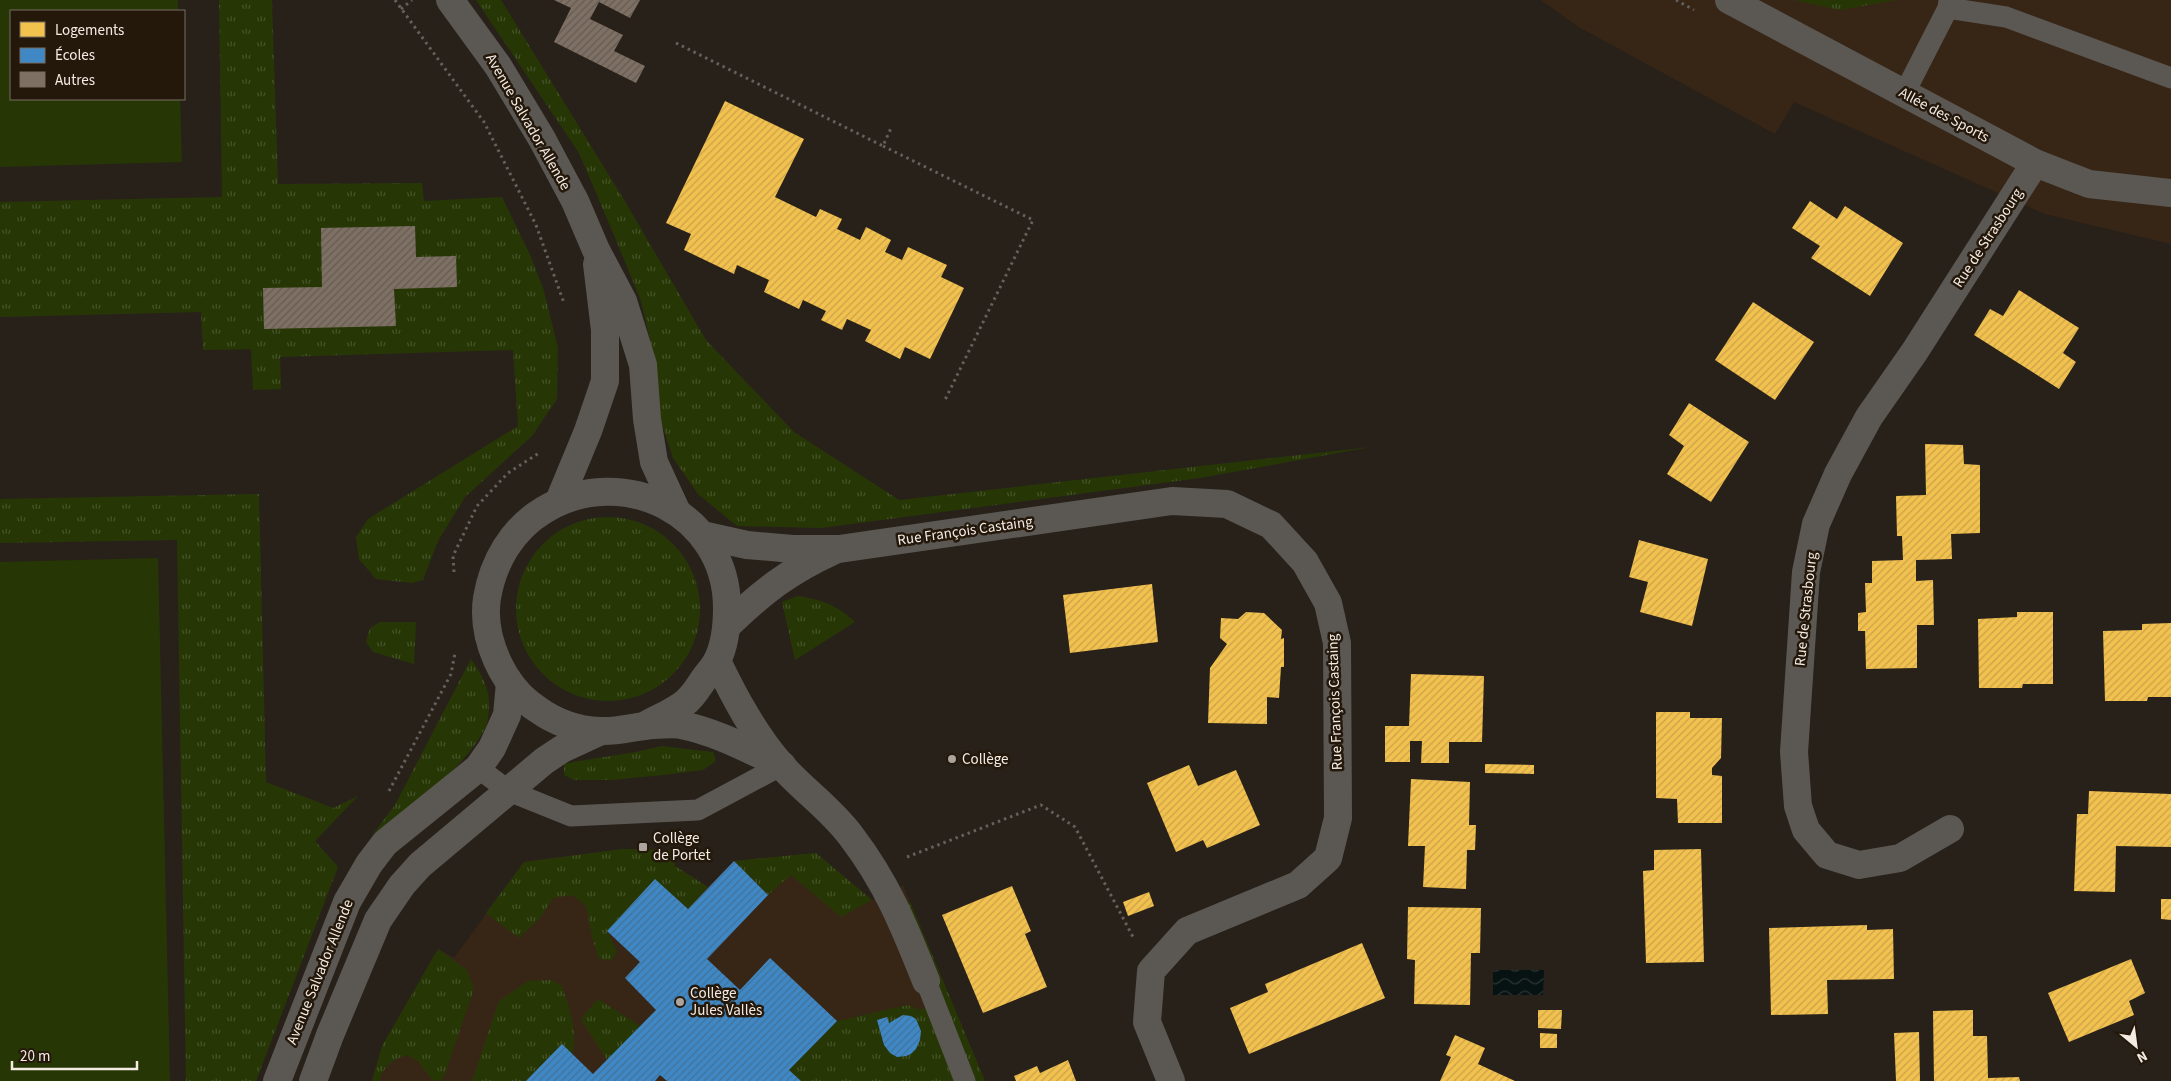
<svg xmlns="http://www.w3.org/2000/svg" width="2171" height="1081" viewBox="0 0 2171 1081" font-family="'Source Sans 3',sans-serif">
<style>
.built{fill:#372616}
.grass{fill:url(#grass-tufts)}
.garden{fill:#263705}
.water{fill:url(#water-waves)}
.homes{fill:url(#homes-hatch)}
.schools{fill:url(#schools-hatch)}
.building{fill:url(#building-hatch)}
.lines{fill:none;stroke-linecap:round;stroke-linejoin:round}
.path{stroke:#64605b;stroke-width:3;stroke-dasharray:2.5 4;stroke-linecap:butt}
.service{stroke:#5b5854;stroke-width:21}
.minor{stroke:#5b5854;stroke-width:28}
.tertiary{stroke:#5b5854;stroke-width:28}
.poi-dot{fill:#ada49d;stroke:#24180b;stroke-width:2}
.labels{text-anchor:middle;dominant-baseline:central;stroke-width:5;stroke-linejoin:round;paint-order:stroke}
.street-label{font-size:15px;fill:#f4ebe3;stroke:#24180b}
.poi-label{font-size:15px;fill:#f4ebe3;stroke:#24180b;text-anchor:start}
</style>
<defs>
<pattern id="grass-tufts" width="24" height="20" patternUnits="userSpaceOnUse" patternTransform="scale(1.25)"><rect width="24" height="20" fill="#263705"/><path d="M3 7l-1-3M5 7V3M7 7l1-3M15 17l-1-3M17 17v-4M19 17l1-3" fill="none" stroke="#465429"/></pattern>
<pattern id="water-waves" width="16" height="10" patternUnits="userSpaceOnUse" patternTransform="scale(1.25)"><rect width="16" height="10" fill="#071212"/><path d="M0 5q4-4 8 0t8 0" fill="none" stroke="#2c3534"/></pattern>
<pattern id="homes-hatch" width="6" height="6" patternUnits="userSpaceOnUse" patternTransform="scale(1.25)"><rect width="6" height="6" fill="#f2c14e"/><path d="M-1 1l2-2M0 6l6-6M5 7l2-2" fill="none" stroke="#c8a24c"/></pattern>
<pattern id="schools-hatch" width="6" height="6" patternUnits="userSpaceOnUse" patternTransform="scale(1.25)"><rect width="6" height="6" fill="#3f88c5"/><path d="M-1 1l2-2M0 6l6-6M5 7l2-2" fill="none" stroke="#427198"/></pattern>
<pattern id="building-hatch" width="6" height="6" patternUnits="userSpaceOnUse" patternTransform="scale(1.25)"><rect width="6" height="6" fill="#7e7063"/><path d="M-1 1l2-2M0 6l6-6M5 7l2-2" fill="none" stroke="#645b54"/></pattern>
</defs>
<rect width="100%" height="100%" fill="#28211a"/>
<!-- built -->
<g class="built">
<polygon points="1541,0 2171,0 2171,244 2045,214 1794,102 1775,134 1577,26"/>
<polygon points="623,849 673,850 675,866 708,887 734,861 816,853 872,900 903,885 985,1081 372,1081 382,1046 438,949 454,958 524,862"/>
</g>
<!-- grass -->
<g class="grass">
<polygon points="219,0 272,0 278,184 422,183 424,201 502,197 531,257 544,291 558,348 557,399 532,436 465,497 438,541 423,580 412,583 376,579 359,559 356,537 368,519 518,426 513,350 280,357 281,389 253,390 251,349 203,350 201,312 0,317 0,202 222,197"/>
<polygon points="476,0 501,0 623,198 706,340 794,432 899,500 1371,447 1200,478 821,528 737,526 698,494 673,458 659,415 655,361 641,301 619,247 579,153"/>
<polygon points="1793,0 1897,0 1840,10"/>
<polygon points="259,494 266,782 333,808 358,796 315,841 338,867 256,1081 186,1081 177,540 0,543 0,499"/>
<circle cx="608" cy="609" r="92"/>
<path d="M 797,596 C 823,600 835,604 855,622 L 795,660 L 782,602 Z"/>
<polygon points="380,622 416,622 414,664 373,652 366,642 370,628"/>
<path d="M 471,659 C 486,681 493,696 487,723 C 486,728 483,732 480,737 C 454,777 412,807 373,834 L 395,805 Z"/>
<path d="M 661,746 L 713,752 L 716,761 L 703,770 L 663,775 L 612,780 L 574,780 L 564,775 L 564,764 C 597,757 629,755 661,746 Z"/>
<polygon points="623,849 673,850 675,866 708,887 688,909 655,880 607,931 617,951 612,960 599,959 592,937 586,906 573,895 553,898 540,918 519,938 486,913 524,862"/>
<polygon points="816,853 872,900 841,917 791,875 768,895 734,861"/>
<polygon points="910,902 985,1081 801,1081 789,1070 837,1021 908,1005 919,1010 945,1001 904,905"/>
<path d="M 438,949 L 467,970 L 474,989 L 444,1077 L 439,1081 L 432,1080 L 418,1061 L 407,1055 C 392,1059 384,1066 379,1081 L 372,1081 L 382,1046 Z"/>
<path d="M 551,980 L 562,986 C 569,1008 578,1031 572,1054 L 562,1044 L 526,1081 L 472,1081 L 499,1001 L 528,981 Z"/>
<polygon points="598,999 640,1026 607,1060 581,1019"/>
</g>
<!-- garden -->
<g class="garden">
<polygon points="0,0 178,0 178,11 11,11 11,99 180,99 182,162 0,167"/>
<polygon points="158,558 170,1081 0,1081 0,562"/>
</g>
<!-- water -->
<polygon class="water" points="1493,970 1544,970 1543,995 1493,995"/>
<!-- homes -->
<g class="homes">
<polygon points="725,101 804,139 775,197 816,217 820,209 842,219 837,229 860,240 866,227 891,240 885,252 902,260 908,247 947,265 941,277 964,288 930,359 905,347 900,359 865,341 871,330 847,319 842,330 821,320 826,311 803,300 799,309 764,292 769,280 737,265 734,274 684,250 691,234 666,223"/>
<polygon points="1810,201 1837,219 1845,206 1903,243 1870,296 1811,258 1820,246 1792,228"/>
<polygon points="2019,290 2079,328 2063,353 2076,362 2059,389 1974,335 1990,309 2003,316"/>
<polygon points="1753,302 1814,342 1775,400 1715,360"/>
<polygon points="1689,403 1749,442 1711,502 1667,474 1684,446 1669,435"/>
<polygon points="1925,444 1963,445 1964,464 1980,465 1980,533 1951,534 1952,559 1916,560 1916,581 1933,580 1934,625 1917,625 1917,668 1866,669 1865,631 1858,631 1858,613 1866,612 1865,583 1872,583 1872,561 1903,560 1902,536 1897,536 1896,496 1926,495"/>
<polygon points="1639,540 1708,559 1692,626 1640,612 1648,582 1629,577"/>
<polygon points="1152,584 1158,642 1070,653 1063,595"/>
<polygon points="1246,612 1264,613 1282,630 1281,639 1284,638 1284,667 1281,667 1279,698 1267,697 1267,724 1208,723 1210,668 1227,644 1220,638 1221,618 1238,619"/>
<polygon points="2017,612 2053,612 2053,684 2023,684 2022,688 1979,688 1978,619 2017,617"/>
<polygon points="2171,623 2171,697 2148,697 2147,701 2105,701 2103,631 2142,630 2142,624"/>
<polygon points="1411,674 1484,676 1482,742 1449,742 1449,763 1421,763 1422,741 1410,741 1410,762 1385,762 1385,726 1409,726"/>
<polygon points="1656,712 1690,712 1690,718 1722,718 1721,758 1712,768 1712,775 1722,776 1722,823 1678,823 1677,799 1656,798"/>
<polygon points="1485,764 1534,765 1534,774 1485,773"/>
<polygon points="1189,765 1198,786 1236,770 1260,825 1207,848 1203,840 1176,852 1147,783"/>
<polygon points="1411,779 1470,782 1469,825 1476,825 1475,850 1467,850 1466,889 1423,887 1425,846 1408,846"/>
<polygon points="2089,791 2171,794 2171,847 2116,846 2115,892 2074,891 2077,814 2088,814"/>
<polygon points="1701,849 1704,962 1646,963 1643,871 1654,870 1654,850"/>
<polygon points="1012,886 1031,931 1025,934 1047,987 983,1013 942,915"/>
<polygon points="1149,892 1154,906 1128,916 1123,902"/>
<polygon points="2161,899 2171,899 2171,920 2161,919"/>
<polygon points="1408,907 1481,908 1480,953 1471,953 1470,1005 1414,1004 1415,960 1407,959"/>
<polygon points="1867,925 1867,930 1893,929 1894,979 1827,980 1828,1014 1771,1015 1769,928"/>
<polygon points="1362,943 1385,998 1249,1054 1230,1008 1268,992 1265,984"/>
<polygon points="2131,959 2145,993 2129,1001 2134,1015 2069,1042 2048,993"/>
<polygon points="1538,1010 1562,1010 1561,1029 1538,1028"/>
<polygon points="1973,1010 1973,1036 1987,1036 1988,1078 2019,1077 2020,1081 1934,1081 1933,1011"/>
<polygon points="1919,1032 1920,1081 1896,1081 1894,1033"/>
<polygon points="1540,1033 1557,1034 1557,1048 1540,1048"/>
<polygon points="1455,1035 1485,1048 1478,1064 1515,1081 1440,1081 1451,1057 1446,1055"/>
<polygon points="1068,1060 1076,1081 1016,1081 1014,1076 1037,1066 1040,1073"/>
</g>
<!-- schools -->
<g class="schools">
<polygon points="734,861 768,895 707,959 740,990 770,958 837,1021 789,1070 801,1081 667,1081 660,1075 655,1081 526,1081 562,1044 593,1074 656,1010 625,978 640,962 607,931 655,879 688,909"/>
<polygon points="903,1015 911,1016 916,1019 921,1031 920,1040 916,1049 911,1054 906,1056 897,1057 890,1053 884,1045 877,1020 887,1017 889,1023"/>
</g>
<!-- building -->
<g class="building">
<polygon points="554,0 640,0 630,18 599,2 590,19 623,35 614,51 645,66 636,83 554,42 571,8"/>
<polygon points="415,226 416,257 456,256 457,287 394,289 396,326 264,329 263,288 322,287 321,228"/>
</g>
<g class="lines">
<!-- path -->
<g class="path">
<polyline points="395,0 484,122 536,225 564,303"/>
<polyline points="1676,0 1694,10"/>
<polyline points="401,9 412,0"/>
<polyline points="676,43 883,146 891,128"/>
<polyline points="883,146 1033,220 944,402"/>
<polyline points="454,572 453,556 477,506 508,473 539,453"/>
<polyline points="389,791 451,674 455,653"/>
<polyline points="907,857 1041,805 1075,827 1133,937"/>
</g>
<!-- service -->
<g class="service">
<polyline points="1948,8 2006,17 2171,78"/>
<polyline points="1904,94 1948,8 1949,0"/>
<polyline points="478,768 509,791 571,816 698,810 782,765"/>
<polyline points="926,981 965,1081"/>
</g>
<!-- minor -->
<g class="minor">
<polyline points="450,0 498,66 542,139 575,201 596,250 623,301 643,365 647,419 654,462 677,512"/>
<polyline points="559,501 588,431 605,381 605,330 597,264"/>
<polyline points="702,535 747,545 793,549 839,549 1172,501 1227,504 1271,525 1305,562 1328,603 1337,643 1338,818 1328,858 1298,885 1187,931 1151,971 1147,1022 1171,1081"/>
<path d="M 727,626 C 762,592 789,571 833,551"/>
<path d="M 717,661 C 735,698 754,734 781,765 C 803,790 831,809 851,836 C 887,883 904,926 926,981"/>
<path d="M 644,726 C 658,718 676,711 687,701 C 694,695 699,686 704,679 C 708,673 714,667 717,661 C 725,645 727,625 727,608 C 727,513 622,462 544,510 C 512,529 493,562 487,598 C 481,638 503,687 537,709 C 555,722 577,730 600,731 C 618,732 636,726 654,725 C 663,725 673,723 681,725 C 717,732 749,750 782,765"/>
<polyline points="1950,829 1900,858 1859,865 1827,855 1806,830 1798,806 1794,752 1806,572 1816,524 1838,474 1869,417 1915,351 2035,163"/>
<polyline points="277,1081 347,902 369,864 385,843 478,768 492,748 507,715 510,683"/>
<polyline points="313,1081 330,1035 378,920 402,885 420,865 544,761 562,749 601,731"/>
</g>
<!-- tertiary -->
<polyline class="tertiary" points="1729,0 2035,163 2089,184 2171,193"/>
</g>
<!-- markers -->
<g class="poi-dot">
<circle cx="952" cy="759" r="5"/>
<rect x="638" y="842" width="10" height="10" rx="2.5"/>
<circle cx="680" cy="1002" r="5"/>
</g>
<g class="labels">
<!-- street labels -->
<g class="street-label">
<text transform="translate(1944 115) rotate(28)">Allée des Sports</text>
<text transform="translate(528 122) rotate(60)">Avenue Salvador Allende</text>
<text transform="translate(1988 238) rotate(-57)">Rue de Strasbourg</text>
<text transform="translate(965 531) rotate(-8)">Rue François Castaing</text>
<text transform="translate(1806 609) rotate(-84)">Rue de Strasbourg</text>
<text transform="translate(1335 702) rotate(-92)">Rue François Castaing</text>
<text transform="translate(320 972) rotate(-68)">Avenue Salvador Allende</text>
</g>
<!-- poi labels -->
<g class="poi-label">
<text x="962" y="759">Collège</text>
<text x="653" y="838">Collège<tspan x="653" dy="17">de Portet</tspan></text>
<text x="690" y="993">Collège<tspan x="690" dy="17">Jules Vallès</tspan></text>
</g>
</g>
<!-- legend -->
<rect x="10" y="10" width="175" height="90" fill="#24180b" stroke="#776c61"/>
<rect x="20" y="22" width="25" height="15" fill="#f2c14e" stroke="#776c61"/>
<text x="55" y="35" font-size="15" fill="#f4ebe3">Logements</text>
<rect x="20" y="48" width="25" height="15" fill="#3f88c5" stroke="#776c61"/>
<text x="55" y="60" font-size="15" fill="#f4ebe3">Écoles</text>
<rect x="20" y="72" width="25" height="15" fill="#7e7063" stroke="#776c61"/>
<text x="55" y="85" font-size="15" fill="#f4ebe3">Autres</text>
<!-- north arrow -->
<g transform="translate(2136 1046) rotate(151)" stroke="#24180b" stroke-width="4" paint-order="stroke">
<path d="M0-4L9 19L0 12L-9 19Z" fill="#f4ebe3"/>
<text y="-8" font-size="14" font-weight="bold" text-anchor="middle" fill="#f4ebe3">N</text>
</g>
<!-- scale -->
<path d="M12 1061v8h125v-8" fill="none" stroke="#f4ebe3" stroke-width="2.5"/>
<text x="20" y="1061" font-size="15" fill="#f4ebe3" stroke="#24180b" stroke-width="4" paint-order="stroke">20 m</text>
</svg>
